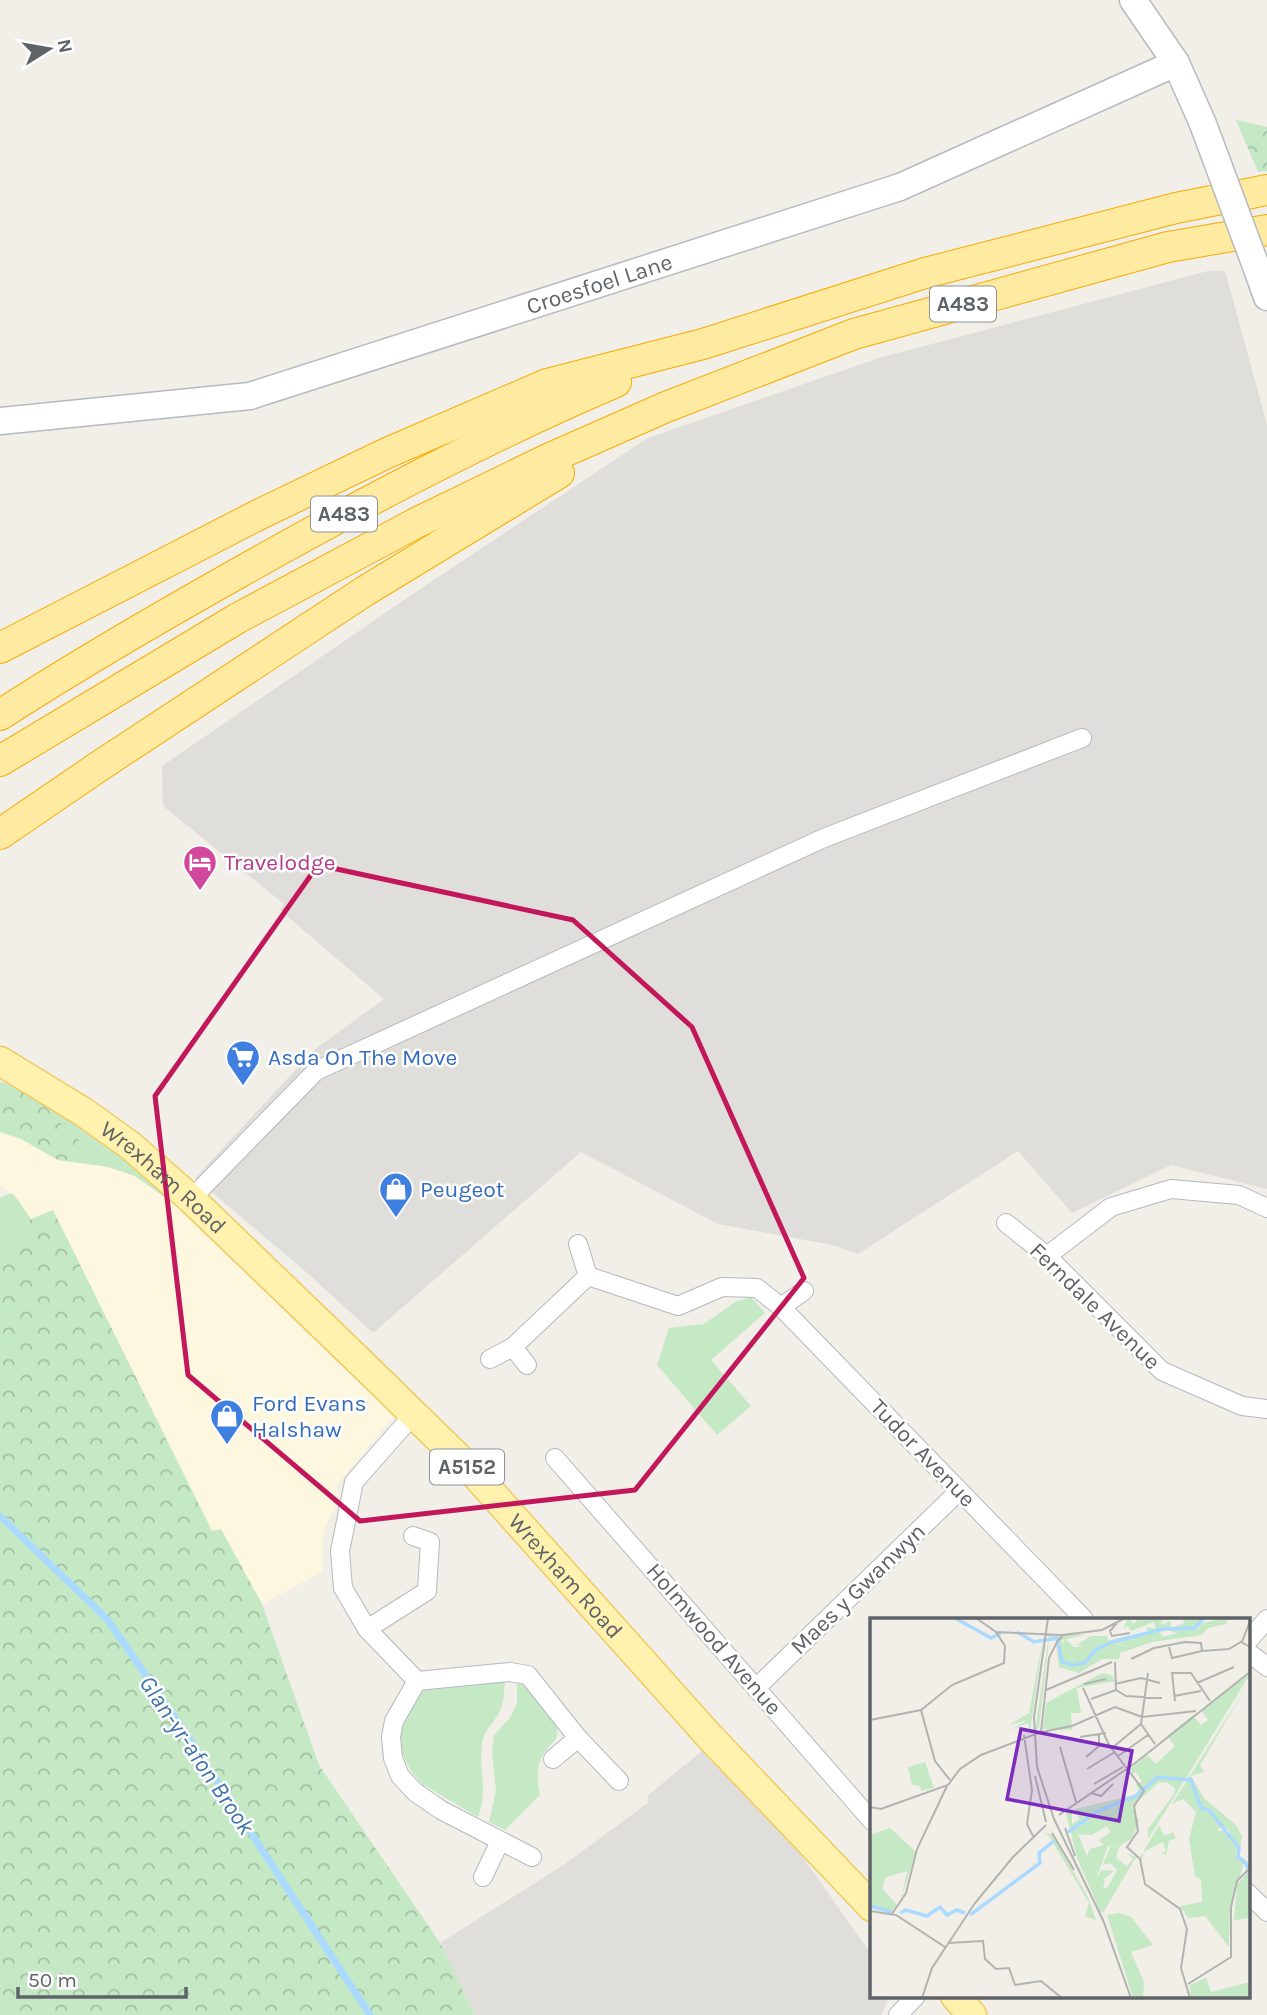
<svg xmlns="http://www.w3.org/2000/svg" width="1267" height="2015" viewBox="0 0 1267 2015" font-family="Karla,sans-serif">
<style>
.commercial{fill:#fef7e0}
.industrial{fill:#e0deda}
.grass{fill:#c5e8c5}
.forest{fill:url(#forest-crowns)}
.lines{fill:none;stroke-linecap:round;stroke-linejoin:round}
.stream{stroke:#aadaff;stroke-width:7}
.minor-casing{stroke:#b5b8bc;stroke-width:20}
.secondary-casing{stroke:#b6babf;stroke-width:29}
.primary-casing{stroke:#f2c960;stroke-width:31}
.trunk-casing{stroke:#f9ab00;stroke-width:32}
.minor{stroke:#fff;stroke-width:18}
.secondary{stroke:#fff;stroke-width:26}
.primary{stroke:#fff2af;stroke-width:28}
.trunk{stroke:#feeaa1;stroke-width:30}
.secondary-bridge-casing{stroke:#b6babf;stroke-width:29;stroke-linecap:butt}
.secondary-bridge{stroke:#fff;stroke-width:26}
.marked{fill:none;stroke:#c2185b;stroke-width:5;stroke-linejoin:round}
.labels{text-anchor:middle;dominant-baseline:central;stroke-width:5;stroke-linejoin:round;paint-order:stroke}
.shield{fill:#fff;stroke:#8f9295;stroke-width:2}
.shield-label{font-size:21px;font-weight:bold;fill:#5f6368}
.street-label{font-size:23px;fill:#5f6368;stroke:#fff}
.hotel-label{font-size:23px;fill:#b23c85;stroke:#fff;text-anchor:start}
.shop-label{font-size:23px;fill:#366cbe;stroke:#fff;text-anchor:start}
.water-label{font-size:24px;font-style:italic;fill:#4174aa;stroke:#fff}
.inset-river{fill:none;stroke:#aadaff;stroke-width:3.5}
.inset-road{fill:none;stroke:#b3b3b1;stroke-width:2}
.view{fill:#7b2cbf;fill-opacity:0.15;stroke:#7b2cbf;stroke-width:3.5}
.inset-edge{fill:none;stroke:#5f6368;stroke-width:3.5}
</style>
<defs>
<pattern id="forest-crowns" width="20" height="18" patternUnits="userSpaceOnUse" patternTransform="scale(1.75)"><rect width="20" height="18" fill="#c5e8c5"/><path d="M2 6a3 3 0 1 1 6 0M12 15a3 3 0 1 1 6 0" fill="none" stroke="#a3c0a4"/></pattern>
</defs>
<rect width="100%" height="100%" fill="#f1efe8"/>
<!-- commercial -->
<polygon class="commercial" points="0,1132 21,1139 58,1160 110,1167 135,1176 181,1209 394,1416 336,1486 340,1496 323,1533 322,1572 262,1604 221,1530 212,1532 53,1211 31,1219 15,1196 0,1186"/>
<!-- industrial -->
<g class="industrial">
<polygon points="1208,271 1225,271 1267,425 1267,1189 1171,1165 1072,1213 1018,1151 858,1254 832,1245 718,1224 581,1152 373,1333 305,1271 195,1178 314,1050 384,999 280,910 284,904 163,806 162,766 426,585 648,438 879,358"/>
<polygon points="702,1751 802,1856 871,1954 872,1996 887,1996 888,2000 881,2015 475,2015 440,1943 565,1864 649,1802 647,1796"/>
</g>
<!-- grass -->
<g class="grass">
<polygon points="38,1098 88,1129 181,1209 135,1176 81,1158 56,1119"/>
<polygon points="11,1193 15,1196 31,1219 18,1232 14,1250 0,1254 0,1198"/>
<polygon points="751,1297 765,1313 711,1360 751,1406 717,1435 657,1365 669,1328 704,1324 735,1302"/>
<path d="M 505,1678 C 504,1692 505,1704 497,1716 C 492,1724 485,1730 483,1739 C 477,1766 489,1788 478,1817 L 422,1784 L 411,1771 L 404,1757 L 400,1741 L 402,1729 L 415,1697 L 426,1690 L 469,1686 Z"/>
<path d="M 517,1681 C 528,1688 562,1721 557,1736 C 556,1740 550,1745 547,1749 C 536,1763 536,1778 540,1795 L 505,1830 L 489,1822 L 496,1791 L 492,1751 L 494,1735 L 510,1718 L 517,1703 Z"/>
</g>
<!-- forest -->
<g class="forest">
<polygon points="1236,120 1267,127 1267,171 1258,172"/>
<polygon points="0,1081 38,1098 56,1119 79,1140 81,1158 110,1167 58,1160 21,1139 0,1132"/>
<polygon points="53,1210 212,1531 221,1529 262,1604 319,1765 440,1943 475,2015 0,2015 0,1254 14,1250 18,1232 31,1219"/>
</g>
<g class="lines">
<!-- stream -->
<polyline class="stream" points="0,1516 107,1619 187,1735 370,2015"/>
<!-- minor casing -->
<g class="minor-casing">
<g id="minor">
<polyline points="191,1199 316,1071 824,838 1082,738"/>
<polyline points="1006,1223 1047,1256 1162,1371 1242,1406 1267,1409"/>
<polyline points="578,1244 588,1276"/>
<polyline points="1047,1256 1111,1207 1171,1189 1239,1195 1267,1208"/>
<polyline points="804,1291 781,1307 1084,1619"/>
<polyline points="513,1347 527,1365"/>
<polyline points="490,1359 513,1347 588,1276 678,1306 722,1287 757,1288 781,1307"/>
<polyline points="413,1415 354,1482 340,1551 343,1588 367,1629 417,1681 510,1672 528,1675 578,1738 619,1781"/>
<polyline points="555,1458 872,1821"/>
<polyline points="367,1629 427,1591 430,1542 413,1536"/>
<polyline points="1248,1641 1267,1619"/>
<polyline points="1248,1652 1267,1667"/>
<polyline points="417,1681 394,1721 391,1737 393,1758 400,1776 415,1792 441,1810 532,1857"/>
<polyline points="756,1688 959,1491"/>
<polyline points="553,1759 578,1738"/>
<polyline points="483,1877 500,1841"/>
<polyline points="1248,1893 1267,1912"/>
<polyline points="898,2015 916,1996"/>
</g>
</g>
<!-- secondary casing -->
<g class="secondary-casing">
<g id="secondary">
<polyline points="1133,0 1176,63 1203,124"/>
<polyline points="1257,269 1267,297"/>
<path id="s1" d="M 0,421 L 250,396 L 900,187 L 1176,63"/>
</g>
</g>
<!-- primary casing -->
<g class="primary-casing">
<g id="primary">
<path id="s2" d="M 0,1061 L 85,1113 L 131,1146 L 191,1199 L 350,1352 L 472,1471 L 710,1737 L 872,1907"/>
<polyline points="955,1996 972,2015"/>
</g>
</g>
<!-- trunk casing -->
<g class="trunk-casing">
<g id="trunk">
<polyline points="0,648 258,515 387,453 547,384 703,344 925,273 1176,208 1267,190"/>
<path d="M 0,715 C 79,664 160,617 242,571 C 364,502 487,437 616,382"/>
<polyline points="0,761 238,618 416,523 548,459 666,407 854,334 1168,247 1267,230"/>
<polyline points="0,834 98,767 365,591 559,473"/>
</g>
</g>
<!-- minor -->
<use href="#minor" class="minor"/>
<!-- secondary -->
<use href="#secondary" class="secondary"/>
<!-- primary -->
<use href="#primary" class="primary"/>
<!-- trunk -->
<use href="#trunk" class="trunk"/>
<!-- secondary-bridge casing -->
<g class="secondary-bridge-casing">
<polyline id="secondary-bridge" points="1203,124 1257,269"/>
</g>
<!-- secondary-bridge -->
<use href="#secondary-bridge" class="secondary-bridge"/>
</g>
<!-- marked area -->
<path class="marked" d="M 318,865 L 573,920 L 692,1027 L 804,1278 L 635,1490 L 360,1521 L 188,1375 L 155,1096 Z"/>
<!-- icons -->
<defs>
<g id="hotel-pin" transform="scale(1.75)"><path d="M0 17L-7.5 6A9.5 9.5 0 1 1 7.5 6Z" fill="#d1479c" stroke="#fff"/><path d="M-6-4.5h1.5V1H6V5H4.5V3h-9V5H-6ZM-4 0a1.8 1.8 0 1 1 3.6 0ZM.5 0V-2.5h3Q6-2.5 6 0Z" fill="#fff"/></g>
<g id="supermarket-pin" transform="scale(1.75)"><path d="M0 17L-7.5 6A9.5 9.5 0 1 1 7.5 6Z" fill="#3f7fe0" stroke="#fff"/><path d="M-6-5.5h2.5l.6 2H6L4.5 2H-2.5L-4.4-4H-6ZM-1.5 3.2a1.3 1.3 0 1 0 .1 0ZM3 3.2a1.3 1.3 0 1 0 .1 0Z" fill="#fff"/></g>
<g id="shop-pin" transform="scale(1.75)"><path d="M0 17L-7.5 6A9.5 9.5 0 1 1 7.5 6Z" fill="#3f7fe0" stroke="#fff"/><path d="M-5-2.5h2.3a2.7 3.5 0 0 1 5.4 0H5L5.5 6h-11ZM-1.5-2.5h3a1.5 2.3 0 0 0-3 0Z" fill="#fff"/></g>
</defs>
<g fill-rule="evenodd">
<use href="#hotel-pin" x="200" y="862"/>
<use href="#supermarket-pin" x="243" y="1057"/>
<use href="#shop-pin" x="396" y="1189"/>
<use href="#shop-pin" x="227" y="1416"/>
</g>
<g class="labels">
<!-- shield labels -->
<g class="shield">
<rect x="930" y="286.5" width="66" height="35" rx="5"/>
<rect x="311" y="496.5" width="66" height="35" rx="5"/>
<rect x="430" y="1449.5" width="74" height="35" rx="5"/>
</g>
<g class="shield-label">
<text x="963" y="304">A483</text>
<text x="344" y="514">A483</text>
<text x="467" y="1467">A5152</text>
</g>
<!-- street labels -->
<g class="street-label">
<text stroke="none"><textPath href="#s1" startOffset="618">Croesfoel Lane</textPath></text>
<text stroke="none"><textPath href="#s2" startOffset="201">Wrexham Road</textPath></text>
<text transform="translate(1095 1306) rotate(44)">Ferndale Avenue</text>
<text transform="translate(923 1453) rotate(46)">Tudor Avenue</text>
<text stroke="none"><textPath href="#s2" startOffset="768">Wrexham Road</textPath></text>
<text transform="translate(858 1589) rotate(-44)">Maes y Gwanwyn</text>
<text transform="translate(714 1639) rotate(49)">Holmwood Avenue</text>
</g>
<!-- hotel labels -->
<g class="hotel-label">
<text x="224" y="862">Travelodge</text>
</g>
<!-- shop labels -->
<g class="shop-label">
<text x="268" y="1057">Asda On The Move</text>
<text x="420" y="1189">Peugeot</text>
<text x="252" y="1403">Ford Evans<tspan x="252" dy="26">Halshaw</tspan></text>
</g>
<!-- water labels -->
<g class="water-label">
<text transform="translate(197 1755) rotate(56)">Glan-yr-afon Brook</text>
</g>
</g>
<!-- overview -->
<g transform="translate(870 1618)">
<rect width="380" height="380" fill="#f1efe8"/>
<path d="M 289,13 L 293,19 L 259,28 L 246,26 L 240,33 L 227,37 L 237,32 L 237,18 L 238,24 L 247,26 ZM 194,20 L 204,29 L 227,29 L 208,41 L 191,42 ZM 380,56 L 316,160 L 278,157 L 281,162 L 274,164 L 266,154 L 262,156 L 261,151 L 277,137 L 286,146 L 305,128 L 297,118 L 323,97 L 331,107 L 338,102 L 331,92 ZM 326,194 L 348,213 L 356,212 L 360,223 L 367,228 L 366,239 L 352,233 L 360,251 L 371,242 L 374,245 L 360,291 L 359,329 L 335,298 L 318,300 L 310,288 L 332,284 L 331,261 L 325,259 L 319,221 ZM 289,207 L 294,218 L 303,214 L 306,220 L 299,223 L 296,238 L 291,234 L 296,234 L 293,224 L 273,234 L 272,244 L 270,239 L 273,234 ZM 240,229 L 249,229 L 246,240 L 257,248 L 263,241 L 257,235 L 266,239 L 233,295 L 219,253 L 224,258 L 226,254 L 228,254 L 227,260 L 231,252 L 244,253 L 235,260 L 233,271 L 238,269 L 247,252 L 240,245 L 233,247 ZM 249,295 L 261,299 L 283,327 L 261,334 L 274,364 L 273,380 L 263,380 L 237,297 ZM 336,360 L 341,374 L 380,364 L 380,380 L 321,380 L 320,367 Z" fill="#c5e8c5"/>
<path d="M 258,0 L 264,6 L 269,0 L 294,0 L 291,7 L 300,3 L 302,10 L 314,5 L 313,0 L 335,0 L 324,10 L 328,11 L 332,5 L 358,0 L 356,6 L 338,10 L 332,17 L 282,24 L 250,35 L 249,41 L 232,41 L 209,55 L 189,49 L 186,26 L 190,21 L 179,22 L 169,110 L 165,113 L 179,17 L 190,18 L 206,16 L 215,17 L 192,22 L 195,35 L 191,40 L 204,42 L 222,31 L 207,27 L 221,18 L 237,18 L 238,23 L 277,14 L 277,9 L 286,11 L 284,4 L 261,13 L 258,8 L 253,11 ZM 297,12 L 307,15 L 259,28 L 246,26 ZM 173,21 L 160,114 L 158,105 L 140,112 L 158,102 L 139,107 L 159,95 ZM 232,55 L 242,57 L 245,63 L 207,70 L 211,95 L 201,95 L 202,112 L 173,111 L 176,85 ZM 375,71 L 330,147 L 334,154 L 321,158 L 334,180 L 366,207 L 372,218 L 369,238 L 375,241 L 377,250 L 371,242 L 360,251 L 351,232 L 366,239 L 369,231 L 358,211 L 350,209 L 347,214 L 313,181 L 302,186 ZM 55,144 L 64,170 L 51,173 L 50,168 L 42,167 L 38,149 ZM 290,152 L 303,158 L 318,157 L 278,221 L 278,211 L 304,176 L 305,170 L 296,164 L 288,165 L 262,189 L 269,203 L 262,220 L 249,229 L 238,228 L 229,253 L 223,258 L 219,253 L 234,291 L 231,295 L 207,240 L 196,195 L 202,191 L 202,206 L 209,201 L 205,191 L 264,177 L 269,172 L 266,166 L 272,164 L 266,154 L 275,164 L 280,162 L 278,156 ZM 241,206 L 237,209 L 241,214 L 229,222 L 234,227 L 220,231 L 217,238 L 208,216 L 221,217 ZM 172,214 L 182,217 L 218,279 L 226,302 L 215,298 L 219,285 L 179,218 ZM 380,251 L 380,300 L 364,302 L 367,267 Z" fill="#c5e8c5" fill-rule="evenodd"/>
<path d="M 20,210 L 46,234 L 31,281 L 37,253 L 16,259 L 12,270 L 27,287 L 21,294 L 0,289 L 0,217 Z" fill="#c5e8c5"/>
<path class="inset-river" d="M 85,0 L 121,20 L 131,15M 147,14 L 164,24 L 187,20 L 192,44 L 203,47 L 215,45 L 225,32 L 242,24 L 293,11 L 325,10 L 334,0M 198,214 L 228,193 L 266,178 L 288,159 L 321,162 L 331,190 L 339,192 L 369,230 L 368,239 L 376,245 L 380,258M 0,288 L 22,294M 30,295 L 36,292 L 57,298 L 70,289 L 77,297 L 87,292 L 95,295M 100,297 L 170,245 L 169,235 L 184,223"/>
<path class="inset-road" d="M 178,0 L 164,99 L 167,149 L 184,201 L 233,302 L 261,380M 247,5 L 240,13 L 242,18 L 260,15M 126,14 L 192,17M 372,24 L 380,3M 332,33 L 359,31 L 371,24 L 380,29M 261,41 L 284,30 L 315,24 L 331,25 L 332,33 L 302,40 L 299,29M 245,44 L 246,72M 278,55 L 271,106 L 285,126M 327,65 L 364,49M 214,66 L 236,61M 245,66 L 271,60 L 290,65M 213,70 L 239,127 L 274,173 L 264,188 L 268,213 L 257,229 L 270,241 L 275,266 L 310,291 L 317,311 L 311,350 L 320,380M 176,72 L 242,44M 246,72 L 256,78 L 292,80M 304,78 L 331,73M 221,81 L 246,72M 305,83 L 302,55 L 321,55 L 340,83M 245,89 L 272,99 L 326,93M 51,92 L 65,143 L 80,162M 0,102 L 51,92 L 82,67 L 134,45 L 135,28 L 126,14 L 106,0M 172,114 L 202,108 L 245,89M 154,117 L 162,172 L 157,206 L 163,218M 210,119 L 236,115M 190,129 L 206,184M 242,130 L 271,106M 248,138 L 278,117M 216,139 L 229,128 L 229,116M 217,151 L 245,134M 165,158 L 176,204M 224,166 L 253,149M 221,175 L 231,178 L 243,166M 0,189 L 11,191 L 78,167 L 90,151 L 111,137 L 171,114 L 179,40 L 187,24 L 193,17 L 232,12 L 255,0M 189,197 L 264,146 L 380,54M 195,210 L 205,238M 182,215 L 204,252M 0,293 L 26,297 L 75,329M 22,296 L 36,275 L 47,231 L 77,168M 78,325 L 113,323 L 115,341 L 126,351 L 139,350 L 145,367 L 171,363 L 192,380M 318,366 L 361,339 L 361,289 L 367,263 L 380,250M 52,380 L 62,350 L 105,285 L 143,239 L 176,207"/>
<path class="view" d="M 151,111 L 262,133 L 249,203 L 137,181 Z"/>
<rect width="380" height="380" class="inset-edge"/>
</g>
<!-- north arrow -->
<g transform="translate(49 49) rotate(79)" stroke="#ffffff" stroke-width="5" paint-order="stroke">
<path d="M0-5L12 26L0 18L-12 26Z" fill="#5f6368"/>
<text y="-10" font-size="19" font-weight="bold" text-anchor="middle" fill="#5f6368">N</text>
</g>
<!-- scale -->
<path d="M18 1987v10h168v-10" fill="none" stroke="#5f6368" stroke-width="3.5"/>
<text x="28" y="1987" font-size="21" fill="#5f6368" stroke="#ffffff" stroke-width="5" paint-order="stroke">50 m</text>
</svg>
